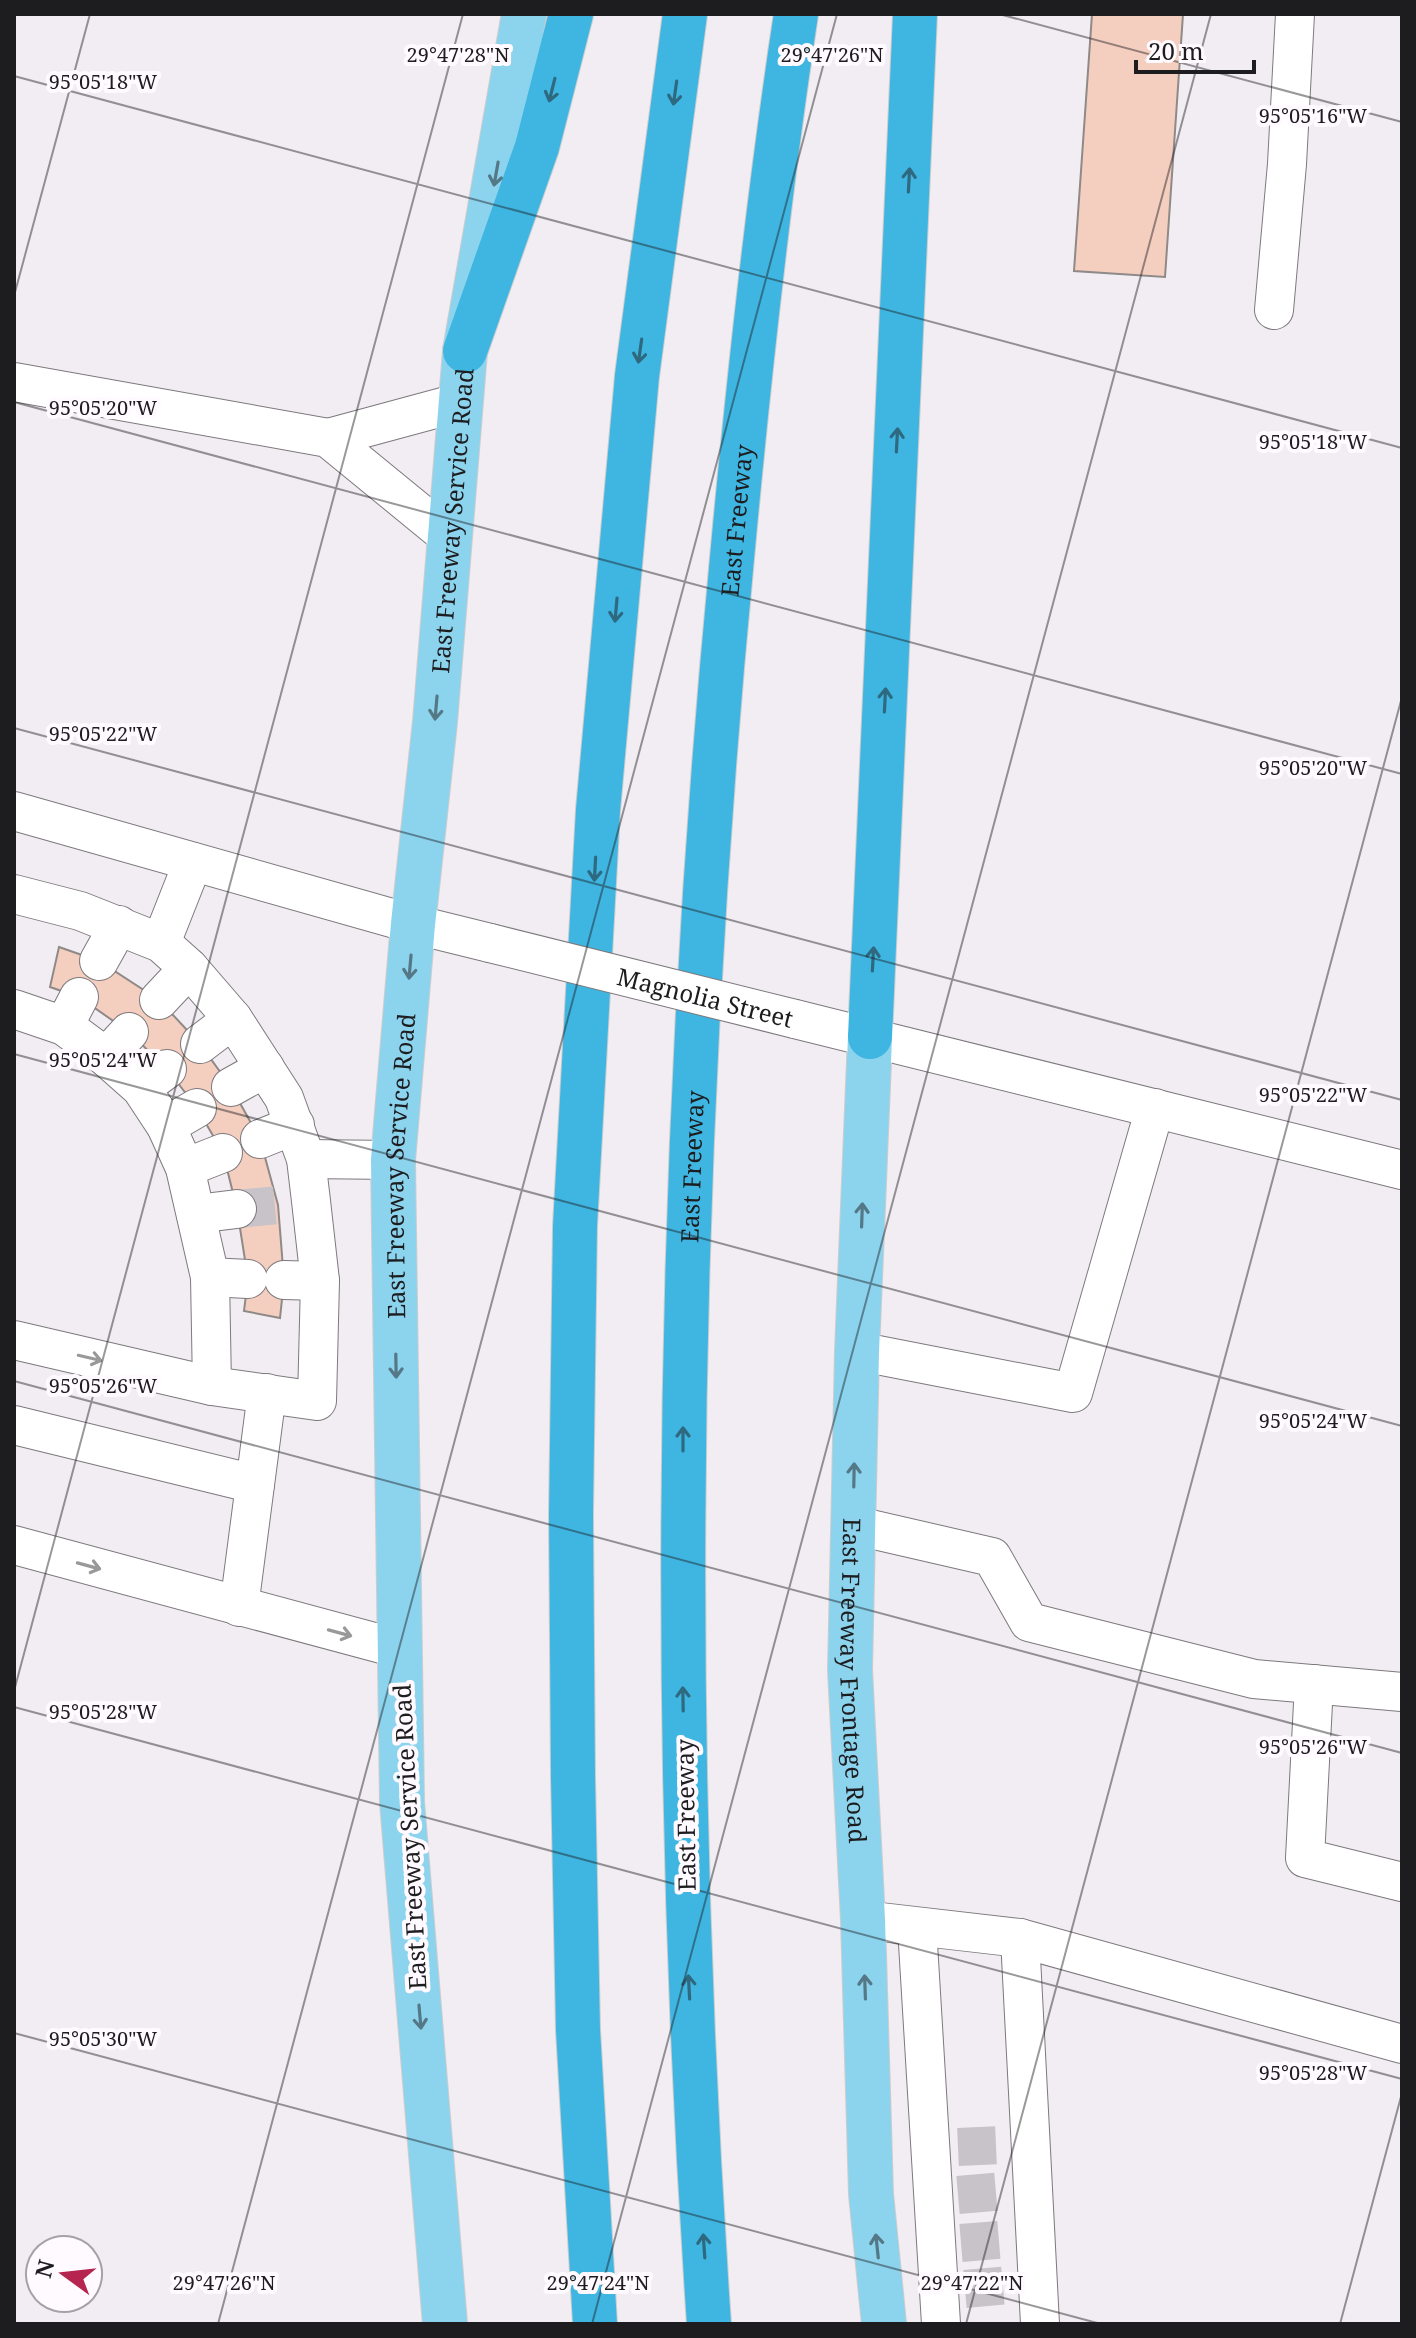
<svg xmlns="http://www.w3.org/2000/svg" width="1416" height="2338" viewBox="0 0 1416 2338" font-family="'Noto Serif',serif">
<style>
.building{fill:#f4cfc0;stroke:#8f8987;stroke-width:2}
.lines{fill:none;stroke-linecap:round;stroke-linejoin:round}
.minor-tunnel{stroke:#c7c3c8;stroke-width:38;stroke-dasharray:38 19;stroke-linecap:butt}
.minor-casing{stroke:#7d797d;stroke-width:40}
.major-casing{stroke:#cdcdce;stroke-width:46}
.highway-casing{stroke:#cdcdce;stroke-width:46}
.minor{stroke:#fff;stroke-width:38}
.major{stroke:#8cd3ee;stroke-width:44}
.highway{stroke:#3fb6e2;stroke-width:44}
.minor-bridge-casing{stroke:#7d797d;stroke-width:40;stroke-linecap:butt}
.minor-bridge{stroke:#fff;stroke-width:38}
.oneway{stroke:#2e6980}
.oneway2{stroke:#547886}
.oneway3{stroke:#99999a}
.ticks{fill:none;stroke:#1d1c1e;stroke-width:2;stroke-opacity:0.45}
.labels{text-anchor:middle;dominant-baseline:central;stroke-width:8;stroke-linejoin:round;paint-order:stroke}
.street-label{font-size:24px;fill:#1d1c1e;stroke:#fffaff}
.ticks-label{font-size:20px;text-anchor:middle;fill:#1d1c1e;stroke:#fffaff;stroke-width:8;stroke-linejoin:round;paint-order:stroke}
</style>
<rect width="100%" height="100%" fill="#f1edf2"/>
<!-- building -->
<g class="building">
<polygon points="1092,14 1183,14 1165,277 1074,271"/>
<polygon points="59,947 99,961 159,1000 200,1044 231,1087 260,1139 278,1205 284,1280 280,1318 244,1311 248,1279 237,1209 223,1153 197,1108 167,1069 129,1032 79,997 50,987"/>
</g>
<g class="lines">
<!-- minor-tunnel -->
<g class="minor-tunnel">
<polyline points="237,1209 278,1205"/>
<polyline points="958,2147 1003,2145"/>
<polyline points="958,2195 1004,2191"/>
<polyline points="961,2243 1009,2239"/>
<polyline points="965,2289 1010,2285"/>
</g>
<!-- minor casing -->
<g class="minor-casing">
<g id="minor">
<polyline points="1274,310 1287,164 1295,14"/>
<polyline points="14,382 328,438 449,537"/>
<polyline points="328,438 461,402"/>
<polyline points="14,811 413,924 490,943"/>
<polyline points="14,894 80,911 161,943 189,968 233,1019 284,1098 306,1159 311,1201 320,1281 317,1401 212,1386 210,1277 185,1168 166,1126 141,1088 106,1057 64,1026 14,1009"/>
<polyline points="161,943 193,862"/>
<polyline points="99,961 119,925"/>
<polyline points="159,1000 189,968"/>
<polyline points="795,1019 1402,1170"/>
<polyline points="64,1026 79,997"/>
<polyline points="200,1044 233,1019"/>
<polyline points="106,1057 129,1032"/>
<polyline points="231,1087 265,1068"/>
<polyline points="141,1088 167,1069"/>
<polyline points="166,1126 197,1108"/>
<polyline points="260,1139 295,1125"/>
<polyline points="306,1159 393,1160"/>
<polyline points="185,1168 223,1153"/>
<polyline points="196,1214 237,1209"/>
<polyline points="210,1277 248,1279"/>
<polyline points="284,1280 320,1281"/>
<polyline points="14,1340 212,1386"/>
<polyline points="857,1351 1073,1393 1155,1108"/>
<polyline points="14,1425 255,1484"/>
<polyline points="853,1525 992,1557 1029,1622 1254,1679 1402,1692"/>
<polyline points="14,1545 400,1649"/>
<polyline points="239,1607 267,1393"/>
<polyline points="1314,1684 1305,1858 1402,1882"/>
<polyline points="863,1920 1020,1938 1402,2044"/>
<polyline points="917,1927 941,2324"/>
<polyline points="1020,1938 1040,2324"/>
</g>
</g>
<!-- major casing -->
<g class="major-casing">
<g id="major">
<path id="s1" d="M 870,1037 L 857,1351 L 850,1670 L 863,1920 L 871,2194 L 884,2324"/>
<path id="s2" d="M 445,2324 L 402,1802 L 393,1160 L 413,924 L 435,722 L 465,351 L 524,14"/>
</g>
</g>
<!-- highway casing -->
<g class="highway-casing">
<g id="highway">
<polyline points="465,351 537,147 571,14"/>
<polyline points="870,1037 915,14"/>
<polyline points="595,2324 578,2030 573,1776 571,1515 575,1226 598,810 637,376 685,14"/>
<path id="s3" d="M 709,2324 C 669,1739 675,1152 731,569 C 748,383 768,198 796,14"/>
</g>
</g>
<!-- minor -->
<use href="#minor" class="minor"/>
<!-- major -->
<use href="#major" class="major"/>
<!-- highway -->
<use href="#highway" class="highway"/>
<!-- minor-bridge casing -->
<g class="minor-bridge-casing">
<g id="minor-bridge">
<path id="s4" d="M 490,943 L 795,1019"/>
</g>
</g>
<!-- minor-bridge -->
<use href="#minor-bridge" class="minor-bridge"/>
</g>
<!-- one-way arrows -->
<defs><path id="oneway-shaft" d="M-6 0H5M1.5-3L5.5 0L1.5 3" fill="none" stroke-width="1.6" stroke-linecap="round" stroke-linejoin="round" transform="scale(2)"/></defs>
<g class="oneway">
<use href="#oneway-shaft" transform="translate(552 90) rotate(104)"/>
<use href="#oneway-shaft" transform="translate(675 93) rotate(98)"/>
<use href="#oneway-shaft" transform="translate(909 180) rotate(-87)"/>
<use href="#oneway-shaft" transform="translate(640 351) rotate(98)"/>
<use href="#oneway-shaft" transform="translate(897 440) rotate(-87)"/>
<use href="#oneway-shaft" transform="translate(616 610) rotate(95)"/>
<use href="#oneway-shaft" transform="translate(885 700) rotate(-87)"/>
<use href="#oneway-shaft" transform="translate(595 869) rotate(93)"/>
<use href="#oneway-shaft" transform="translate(873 959) rotate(-87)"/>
<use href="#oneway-shaft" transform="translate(683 1439) rotate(-90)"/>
<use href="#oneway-shaft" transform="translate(683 1699) rotate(-91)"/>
<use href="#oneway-shaft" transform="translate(689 1987) rotate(-93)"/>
<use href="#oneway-shaft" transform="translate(704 2246) rotate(-94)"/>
</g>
<g class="oneway2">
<use href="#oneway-shaft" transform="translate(496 174) rotate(100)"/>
<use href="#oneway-shaft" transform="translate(436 708) rotate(95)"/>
<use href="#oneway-shaft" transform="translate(410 967) rotate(95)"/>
<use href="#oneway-shaft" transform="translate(862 1215) rotate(-88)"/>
<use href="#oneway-shaft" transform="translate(396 1366) rotate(89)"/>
<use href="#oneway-shaft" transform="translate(854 1475) rotate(-89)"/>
<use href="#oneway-shaft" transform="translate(865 1987) rotate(-92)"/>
<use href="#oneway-shaft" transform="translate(420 2017) rotate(85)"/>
<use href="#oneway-shaft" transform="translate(877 2246) rotate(-96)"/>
</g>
<g class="oneway3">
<use href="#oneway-shaft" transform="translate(90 1358) rotate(13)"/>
<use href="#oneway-shaft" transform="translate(89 1566) rotate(15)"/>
<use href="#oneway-shaft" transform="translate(340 1633) rotate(15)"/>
</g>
<!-- ticks -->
<path class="ticks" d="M 999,14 L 1402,122M 14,76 L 1402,448M 14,296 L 90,14M 14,402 L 1402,774M 14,728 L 1402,1100M 14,1054 L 1402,1426M 14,1381 L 1402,1753M 14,1691 L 463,14M 14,1707 L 1402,2079M 14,2033 L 1101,2324M 218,2324 L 837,14M 592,2324 L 1211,14M 966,2324 L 1402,697M 1340,2324 L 1402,2093"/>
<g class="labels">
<!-- street labels -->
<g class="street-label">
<text stroke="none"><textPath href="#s2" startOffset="1808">East Freeway Service Road</textPath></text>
<text stroke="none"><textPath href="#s3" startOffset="1806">East Freeway</textPath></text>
<text stroke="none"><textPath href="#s4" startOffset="222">Magnolia Street</textPath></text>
<text stroke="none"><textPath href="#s2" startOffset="1160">East Freeway Service Road</textPath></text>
<text stroke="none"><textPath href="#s3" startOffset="1158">East Freeway</textPath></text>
<text stroke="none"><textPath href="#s1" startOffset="644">East Freeway Frontage Road</textPath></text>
<text transform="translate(685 1815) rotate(-91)">East Freeway</text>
<text transform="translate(409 1837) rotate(-93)">East Freeway Service Road</text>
</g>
</g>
<g class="ticks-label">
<text x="458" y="62">29°47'28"N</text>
<text x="832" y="62">29°47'26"N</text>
<text x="103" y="89">95°05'18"W</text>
<text x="1313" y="123">95°05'16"W</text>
<text x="103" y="415">95°05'20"W</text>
<text x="1313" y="449">95°05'18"W</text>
<text x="103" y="741">95°05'22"W</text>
<text x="1313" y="775">95°05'20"W</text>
<text x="103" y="1067">95°05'24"W</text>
<text x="1313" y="1102">95°05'22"W</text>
<text x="103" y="1393">95°05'26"W</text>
<text x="1313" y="1428">95°05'24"W</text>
<text x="103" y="1719">95°05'28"W</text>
<text x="1313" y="1754">95°05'26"W</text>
<text x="103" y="2046">95°05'30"W</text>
<text x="1313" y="2080">95°05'28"W</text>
<text x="224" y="2290">29°47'26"N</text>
<text x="598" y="2290">29°47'24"N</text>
<text x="972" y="2290">29°47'22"N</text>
</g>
<!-- border -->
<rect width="1416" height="2338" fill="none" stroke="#1d1c1e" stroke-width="32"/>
<!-- north arrow -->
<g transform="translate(64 2274) rotate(285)"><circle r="38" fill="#fffaff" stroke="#a5a1a5" stroke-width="2"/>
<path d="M0-6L14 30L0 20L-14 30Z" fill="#b5254f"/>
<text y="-12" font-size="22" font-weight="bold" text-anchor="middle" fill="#1d1c1e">N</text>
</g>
<!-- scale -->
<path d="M1136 60v12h118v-12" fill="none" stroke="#1d1c1e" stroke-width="4"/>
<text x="1148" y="60" font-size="24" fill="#1d1c1e" stroke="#fffaff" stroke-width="6" paint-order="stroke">20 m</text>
</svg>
